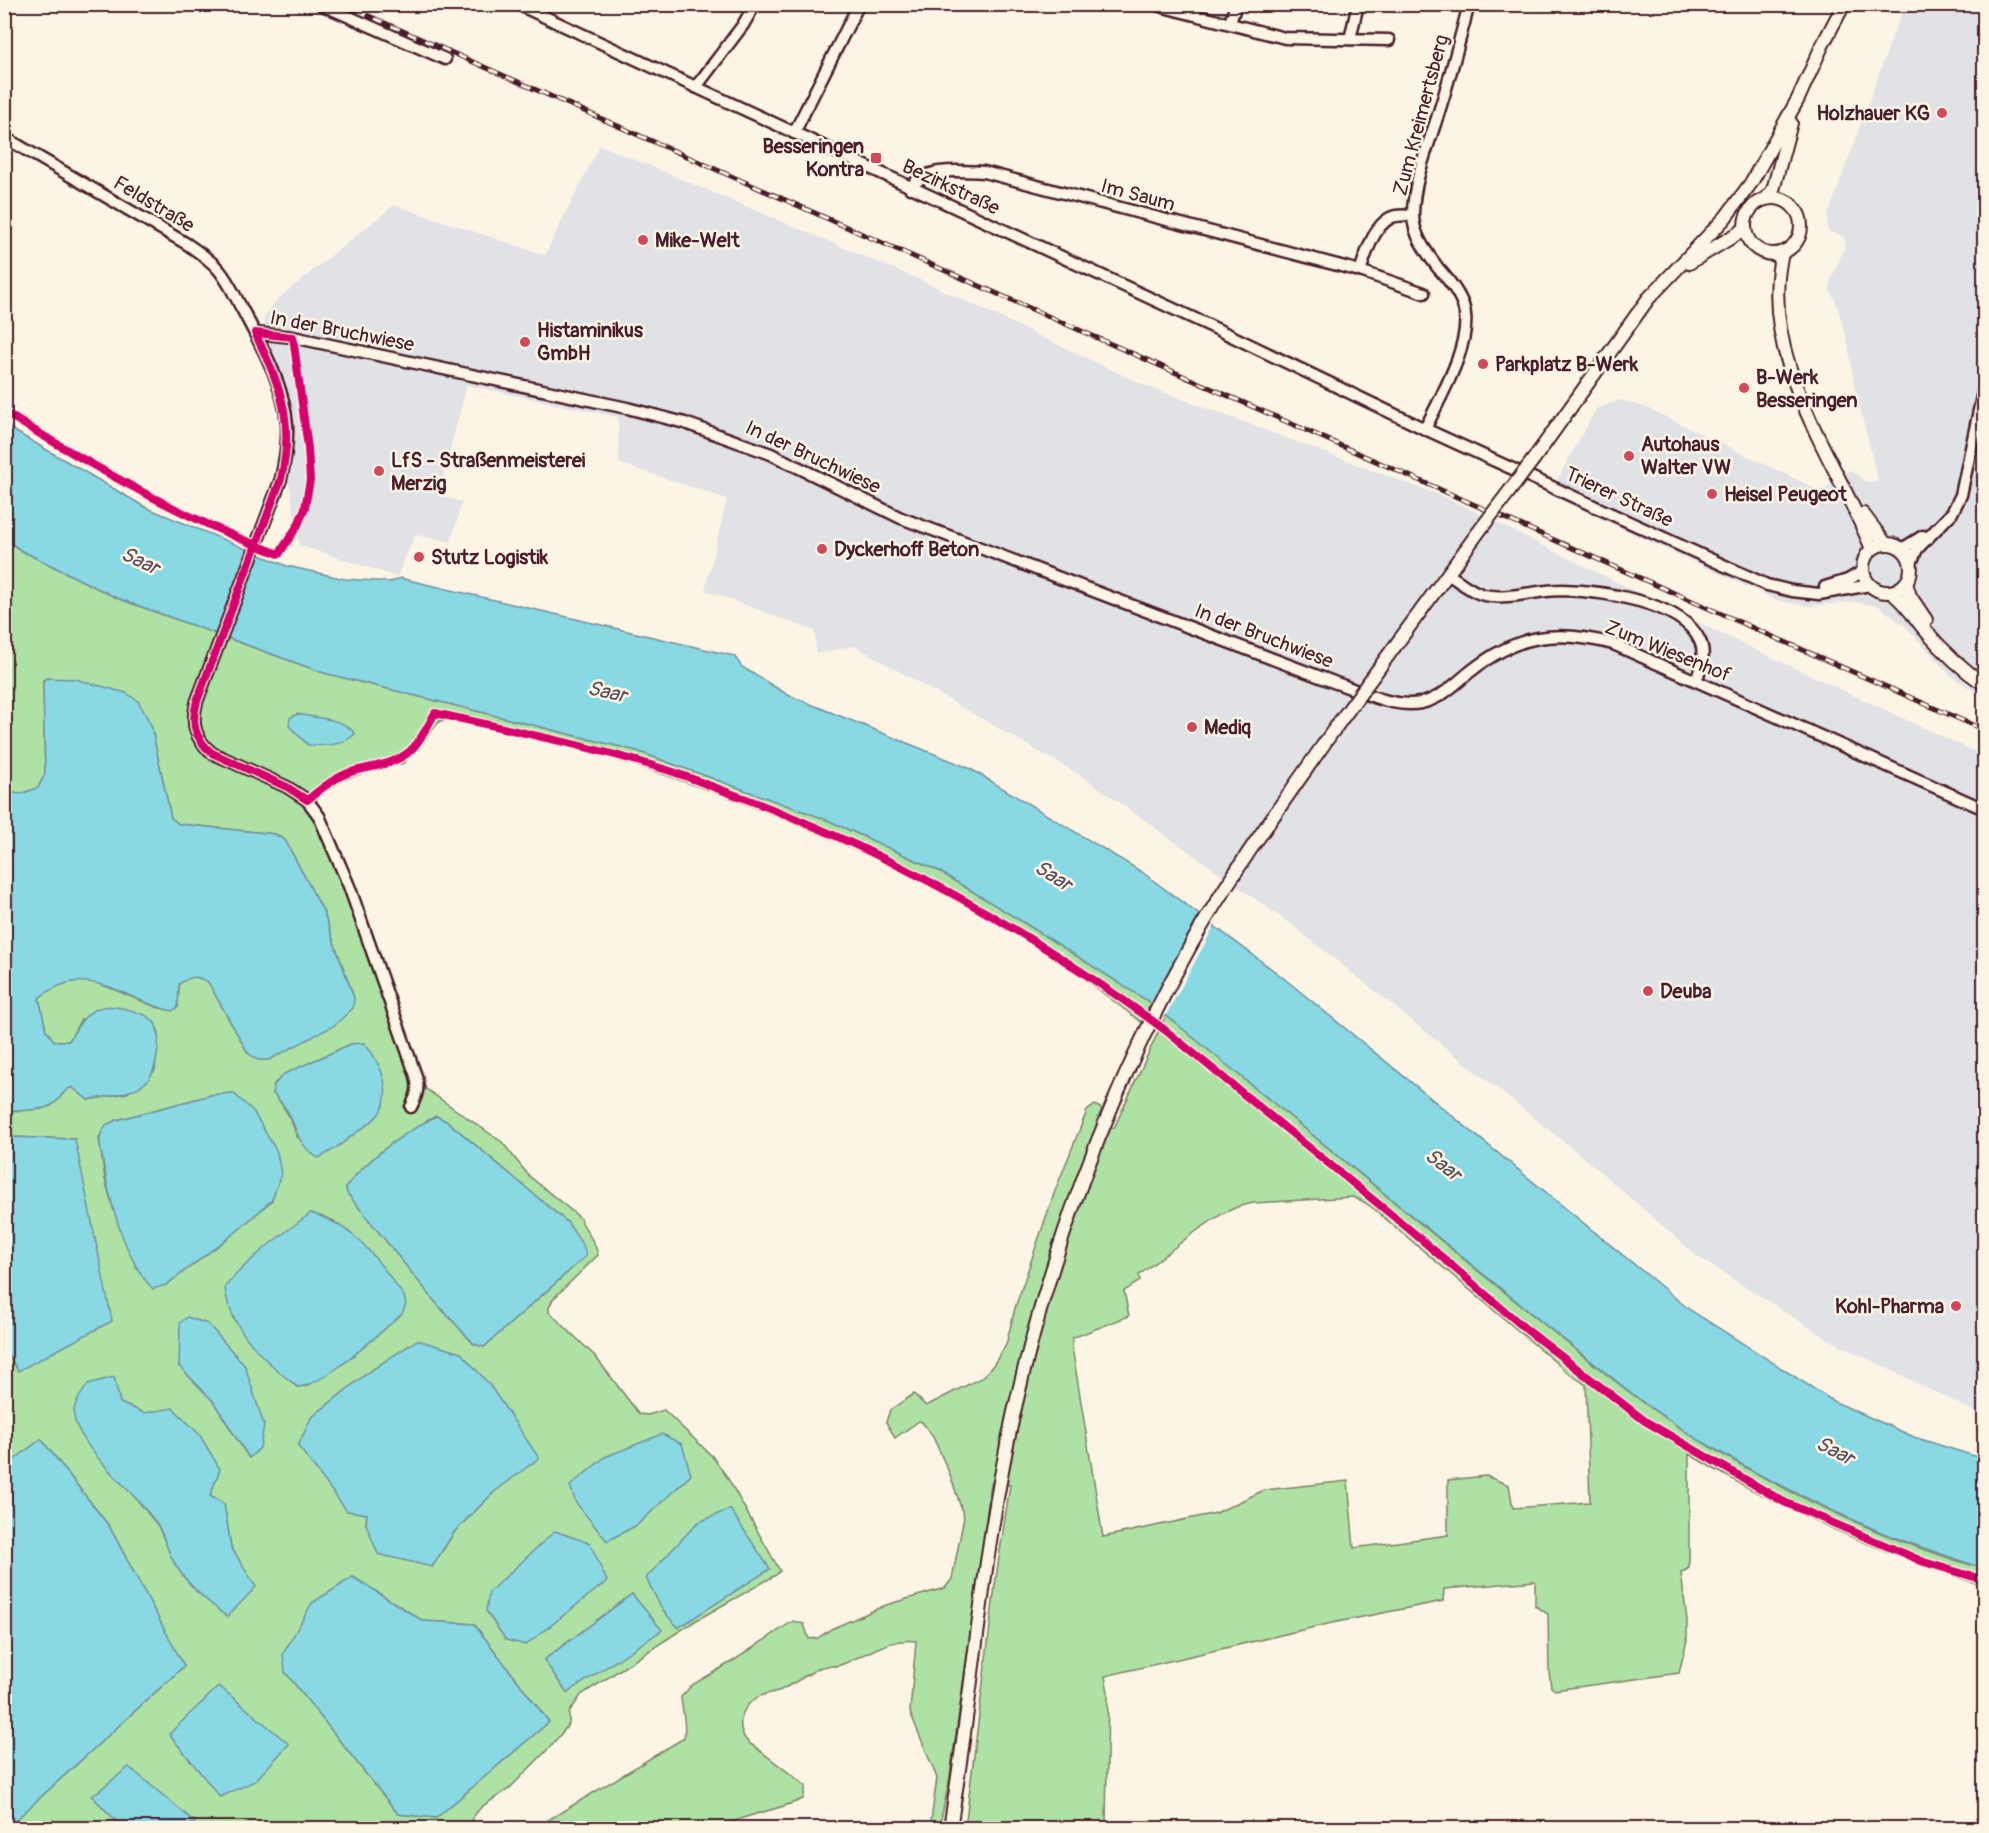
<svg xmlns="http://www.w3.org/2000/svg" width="1989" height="1833" viewBox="0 0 1989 1833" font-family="Pangolin,sans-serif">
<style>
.built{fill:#e1e2e5}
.green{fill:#aee2a4;stroke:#7c8068;stroke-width:1.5;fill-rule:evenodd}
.water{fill:#89d9e5;stroke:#708f9b;stroke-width:1.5}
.pier{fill:#fcf5e5}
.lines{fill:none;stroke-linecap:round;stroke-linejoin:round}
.minor-casing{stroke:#4a1f2b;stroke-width:15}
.major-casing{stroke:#4a1f2b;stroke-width:16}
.minor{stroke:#fcf5e5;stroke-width:10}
.major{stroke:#fcf5e5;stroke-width:12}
.rail-casing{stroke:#4a1f2b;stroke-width:5}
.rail{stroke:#fcf5e5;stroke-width:3;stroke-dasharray:9;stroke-linecap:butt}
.major-bridge-casing{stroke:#4a1f2b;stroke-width:16;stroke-linecap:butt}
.major-bridge{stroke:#fcf5e5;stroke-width:12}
.cycleway-casing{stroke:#fcf5e5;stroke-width:11}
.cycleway{stroke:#d6006c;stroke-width:8}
.poi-dot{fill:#d1495b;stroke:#fcf5e5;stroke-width:2}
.labels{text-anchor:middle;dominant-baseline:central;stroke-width:5;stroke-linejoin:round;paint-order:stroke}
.poi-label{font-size:20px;font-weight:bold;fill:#4a1f2b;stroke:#fcf5e5;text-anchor:start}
.street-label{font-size:20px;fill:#4a1f2b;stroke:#fcf5e5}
.water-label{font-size:21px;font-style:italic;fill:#5a4e5a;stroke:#fcf5e5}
</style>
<rect width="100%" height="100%" fill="#fcf5e5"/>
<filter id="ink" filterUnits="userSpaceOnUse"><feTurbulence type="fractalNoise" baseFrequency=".0167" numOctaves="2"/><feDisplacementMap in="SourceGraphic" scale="12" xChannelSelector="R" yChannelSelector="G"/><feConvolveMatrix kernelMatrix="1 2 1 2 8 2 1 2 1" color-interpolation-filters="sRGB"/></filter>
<g filter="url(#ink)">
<!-- built -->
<g class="built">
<polygon points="1906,5 1984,5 1984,698 1950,675 1905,626 1879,606 1854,602 1807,606 1776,600 1549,495 1596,409 1620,400 1647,408 1821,491 1850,470 1865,481 1874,483 1878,480 1854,384 1848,343 1836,302 1830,290 1831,279 1844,249 1845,241 1843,236 1830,232 1827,229 1828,215 1894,32"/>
<polygon points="600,145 925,282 1144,385 1447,498 1728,637 1984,756 1984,1414 1975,1412 1826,1338 1698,1257 1588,1161 1292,925 1085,778 855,646 816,654 815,631 705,590 727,499 619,463 618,417 467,385 438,495 462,502 451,542 415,535 397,577 299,545 263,318 279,298 394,205 545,255"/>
</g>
<!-- green -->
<g class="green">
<path d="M 4,539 L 22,551 L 117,598 L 324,673 L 637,751 L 825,819 L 937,870 L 1026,924 L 1151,1003 L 1141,1022 C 1106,996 1072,967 1035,945 C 919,875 796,819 668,776 C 597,752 521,736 448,720 L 440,721 L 404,763 L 355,776 L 341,781 L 318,796 L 316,802 L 329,825 L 358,896 L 426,1089 L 502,1142 L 529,1176 L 579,1217 L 595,1245 L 598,1255 L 553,1299 L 549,1308 L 549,1312 L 595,1356 L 639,1414 L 648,1415 L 664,1410 L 712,1456 L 727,1477 L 780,1571 L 776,1575 L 695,1621 L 581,1695 L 569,1713 L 569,1724 L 552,1745 L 509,1789 L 481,1807 L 465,1828 L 187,1828 L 195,1822 L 92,1796 L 123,1828 L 58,1828 L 53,1824 L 49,1828 L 7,1828 L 184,1666 L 109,1526 L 41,1439 L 5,1467 L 5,1349 L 18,1370 L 75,1139 L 5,1137 L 5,1111 C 18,1110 40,1112 52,1105 C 62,1098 61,1092 72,1087 L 88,1100 L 127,1093 L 145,1082 L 155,1070 L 159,1033 L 154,1022 L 81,1019 L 69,1041 L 54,1041 L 46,1030 L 39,998 L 52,987 L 74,981 L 93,981 L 159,1008 L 178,1007 L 179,984 C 191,976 195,975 208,982 L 248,1053 L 354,998 L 323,911 L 285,840 L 275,834 L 179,824 L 171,818 L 151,725 L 43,680 L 45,774 L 38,788 L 20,794 L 9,792 L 4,786 ZM 351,1044 L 297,1138 C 293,1120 285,1107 273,1093 L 274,1084 L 285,1074 ZM 233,1093 L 272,1200 L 236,1232 L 166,1285 L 114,1211 L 105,1179 L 99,1138 L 106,1125 L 117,1120 L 211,1095 ZM 436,1116 L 448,1122 L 568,1223 L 586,1256 L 484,1347 L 474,1344 L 437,1304 L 347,1193 L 346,1187 ZM 311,1213 L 334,1221 L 401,1314 L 351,1357 L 307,1386 L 297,1387 L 259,1352 L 233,1318 ZM 417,1341 L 493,1493 L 455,1531 L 432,1567 L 366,1524 L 367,1514 L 311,1418 L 370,1371 ZM 181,1346 L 249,1458 L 213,1401 L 179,1366 ZM 114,1377 L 120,1403 L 144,1413 L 210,1496 L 224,1504 L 231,1547 L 255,1587 L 227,1616 L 197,1592 L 175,1564 L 158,1526 L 127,1487 ZM 691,1475 L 637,1525 L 607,1541 ZM 353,1577 L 423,1621 L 474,1624 L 549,1722 L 436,1818 L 398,1814 L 285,1672 ZM 632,1594 L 661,1630 L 567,1693 L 544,1660 Z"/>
<path d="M 1166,1015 C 1272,1101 1377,1189 1483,1275 C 1537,1318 1589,1362 1644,1403 C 1740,1473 1870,1536 1984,1569 L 1984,1586 C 1881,1553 1782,1511 1689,1454 L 1689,1568 L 1681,1573 L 1687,1620 L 1687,1640 L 1679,1673 L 1555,1690 L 1551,1687 L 1549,1672 L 1548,1614 L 1535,1606 L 1535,1581 L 1444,1589 L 1443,1601 L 1332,1623 L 1105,1676 L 1108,1692 L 1106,1828 L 965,1828 L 996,1578 L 1010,1485 L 991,1483 L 949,1783 L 939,1828 L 930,1828 L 937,1778 L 910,1712 L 916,1641 C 889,1637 867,1655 843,1664 C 834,1668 826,1664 817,1669 C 804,1677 794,1683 781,1690 C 773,1693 761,1694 755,1699 C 737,1711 735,1736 755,1747 L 806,1786 L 803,1799 C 776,1811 744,1814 719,1828 L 535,1828 L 684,1738 C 687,1724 682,1712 681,1697 L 692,1685 L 733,1661 L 793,1621 L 804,1624 L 809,1639 L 818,1638 L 831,1629 L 886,1605 L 945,1588 L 952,1579 L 964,1517 L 951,1477 L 933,1437 L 922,1422 L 919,1421 L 895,1438 L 886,1422 L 890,1410 L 914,1394 L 926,1406 L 983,1377 L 994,1364 L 1006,1345 L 1015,1308 L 1055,1191 L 1087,1111 L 1095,1105 L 1102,1109 L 1096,1122 L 1114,1128 ZM 1352,1197 L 1364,1202 L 1374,1209 L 1567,1372 L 1586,1385 L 1590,1502 L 1513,1508 L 1509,1485 L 1486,1476 L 1448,1480 L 1448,1535 L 1354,1548 L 1348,1481 L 1264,1490 L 1216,1513 L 1103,1537 L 1072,1347 L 1072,1338 L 1129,1316 L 1124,1291 L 1140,1281 L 1139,1275 L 1192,1234 L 1222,1214 L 1237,1207 L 1253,1203 Z"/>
</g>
<!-- water -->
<g class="water">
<polygon points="4,425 145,507 287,566 345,579 391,582 400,578 734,656 742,667 788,695 969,768 1142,872 1281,976 1690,1310 1833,1401 1914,1437 1984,1459 1984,1569 1890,1536 1829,1509 1760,1475 1694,1437 1644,1403 1548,1327 1151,1003 1026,924 937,870 825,819 637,751 324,673 117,598 22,551 5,539"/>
<path d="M 46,678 L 75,679 L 126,693 L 138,701 L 151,725 L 171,818 L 179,824 L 275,834 L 285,840 L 323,911 L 354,998 L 353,1008 L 335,1025 L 269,1060 L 258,1060 L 248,1053 L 208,982 C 195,975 191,976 179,984 L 178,1007 L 172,1011 C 122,1000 88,959 39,998 L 46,1030 L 54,1041 L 69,1041 C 85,1013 95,999 130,1010 C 139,1013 149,1015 154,1022 C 163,1035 157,1073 145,1083 C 129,1095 107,1096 88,1100 L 72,1087 C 60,1092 62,1099 52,1105 C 40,1112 18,1110 5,1111 L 5,786 L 9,792 L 20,794 L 38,788 L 45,774 L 43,681 Z"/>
<path d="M 297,714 C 315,718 345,718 355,734 C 342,746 326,746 308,745 L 289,726 L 290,718 Z"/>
<path d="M 364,1043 C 380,1061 395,1093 378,1115 C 373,1122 364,1127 357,1132 C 344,1142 333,1152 318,1158 C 296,1143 299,1133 288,1112 C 284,1105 278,1099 273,1093 L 274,1085 L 284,1074 L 351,1044 Z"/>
<path d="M 233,1093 L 253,1111 L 277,1152 L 281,1174 L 272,1200 L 236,1232 L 166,1285 L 153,1289 C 124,1260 108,1195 102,1156 C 101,1151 99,1143 100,1138 C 100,1134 104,1129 106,1125 L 117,1120 L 211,1095 Z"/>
<path d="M 436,1116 L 448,1122 L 568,1223 L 584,1247 L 586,1256 L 484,1347 L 474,1344 L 437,1304 L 347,1193 L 346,1187 C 368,1158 404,1133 436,1116 Z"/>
<polygon points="5,1137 75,1139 112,1321 18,1371 5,1349"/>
<path d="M 311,1213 C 357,1226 377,1260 404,1296 L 406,1304 L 402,1314 C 379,1333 326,1385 298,1387 C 266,1363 228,1328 225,1287 C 249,1258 281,1235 311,1213 Z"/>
<polygon points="187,1317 208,1324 245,1366 264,1425 260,1448 249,1458 213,1401 179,1366 180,1323"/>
<polygon points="417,1340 461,1353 489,1384 539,1458 493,1493 455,1531 432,1567 378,1554 366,1524 367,1514 347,1511 298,1446 311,1418 370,1371"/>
<path d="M 114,1377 L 120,1403 L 144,1413 L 173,1408 L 199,1434 L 220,1469 L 210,1496 L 224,1504 L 231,1547 L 256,1587 L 227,1617 C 207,1601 188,1586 175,1564 C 168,1553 165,1538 158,1526 C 136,1491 89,1460 75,1421 C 70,1407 81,1395 88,1384 Z"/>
<polygon points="662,1434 682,1444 691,1475 637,1525 607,1541 576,1503 570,1486 605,1457"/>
<polygon points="41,1439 109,1526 184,1666 7,1828 5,1828 5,1467"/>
<polygon points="730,1509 770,1569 678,1628 662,1609 646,1578 697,1523"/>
<polygon points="555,1531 590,1543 607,1581 526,1645 506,1640 486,1611 489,1592"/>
<polygon points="353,1577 423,1621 474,1624 549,1722 436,1818 398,1814 285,1672 283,1654 312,1603"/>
<polygon points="632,1594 662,1630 567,1693 544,1660"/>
<polygon points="219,1686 289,1744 255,1781 220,1797 169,1734"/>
<polygon points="129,1767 195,1822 187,1828 123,1828 92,1796"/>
</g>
<!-- pier -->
<polygon class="pier" points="1201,912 1216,923 1165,1017 1149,1006"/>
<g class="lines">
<!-- minor casing -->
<g class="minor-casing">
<g id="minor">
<polyline points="320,4 445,59"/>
<polyline points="517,4 1221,331 1425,429 1767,585 1792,591 1819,594 1870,585"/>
<polyline points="1152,4 1285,38 1389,40"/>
<polyline points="1230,23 1236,4"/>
<polyline points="1350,39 1358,4"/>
<polyline points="696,87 743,25 755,4"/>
<polyline points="794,133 859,4"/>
<path d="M 4,137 L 187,244 C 198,252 210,259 219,270 C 229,282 235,296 242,309 C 261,345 284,384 287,425 C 288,444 285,461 281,479 L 197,701 C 191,723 194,738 212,753 L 287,787 L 307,800 L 319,816 L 349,886 L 416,1076 C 419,1089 417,1095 411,1107"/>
<path d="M 910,188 C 927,166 959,171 984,172 L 1360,271 L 1424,293"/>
<path d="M 1360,271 C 1366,255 1373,227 1390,218 C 1397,214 1406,216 1413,216"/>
<path d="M 255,333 L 293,337 L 627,408 L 685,423 L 771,454 L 901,518 L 933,530 L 1336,683 C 1363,692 1392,708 1421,703 C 1441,699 1455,684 1471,671 C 1517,634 1557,629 1613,644 L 1984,809"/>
<path d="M 1425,429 C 1440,398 1475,339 1463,305 C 1458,291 1448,279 1438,268 C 1427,253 1413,235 1413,215 C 1413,183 1427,149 1437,118 C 1449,81 1459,43 1469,4"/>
<polyline points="1902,549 1923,536"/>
<polyline points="1911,563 1917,549 1952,513 1961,495 1984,387"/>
<path d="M 1448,574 C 1459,581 1471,592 1484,595 C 1509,600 1536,590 1562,590 C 1600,591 1682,601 1700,641 C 1706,654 1701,668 1696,681"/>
<polyline points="1825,587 1848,580 1863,571"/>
</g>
</g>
<!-- major casing -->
<g class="major-casing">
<g id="major">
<circle cx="1773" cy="226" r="28"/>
<polyline points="1766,199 1773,190 1791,123"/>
<path d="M 1782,253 C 1757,357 1835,457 1872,549"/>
<polyline points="1689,263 1745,229"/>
<polyline points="1533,460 1648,299 1725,218 1751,183 1798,99 1822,46 1844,4"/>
<polyline points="1863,514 1885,543"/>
<circle cx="1887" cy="568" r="24"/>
<polyline points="1906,583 1910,596 1926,620"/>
<path d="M 1891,592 C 1905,602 1914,617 1925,630 C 1943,651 1962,669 1984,684"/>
<polyline points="1398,642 1477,534"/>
<path d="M 950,1828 C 973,1690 983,1549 1014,1412 C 1051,1249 1110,1089 1192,943 C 1234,869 1285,800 1333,731"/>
</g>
</g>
<!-- minor -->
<use href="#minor" class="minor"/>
<!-- major -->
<use href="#major" class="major"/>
<!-- rail casing -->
<g class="rail-casing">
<polyline id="rail" points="342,4 1984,730"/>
</g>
<!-- rail -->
<use href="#rail" class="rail"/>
<!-- major-bridge casing -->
<g class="major-bridge-casing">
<g id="major-bridge">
<polyline points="1477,534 1533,460"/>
<polyline points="1333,731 1398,642"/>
</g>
</g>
<!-- major-bridge -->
<use href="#major-bridge" class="major-bridge"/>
<!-- cycleway casing -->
<g class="cycleway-casing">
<path id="cycleway" d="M 4,412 C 92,466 182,518 279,554 L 298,525 L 305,508 L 310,480 L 308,448 L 293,337 L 255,333 C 280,385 295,421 281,479 L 197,701 C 191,723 194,738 212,753 L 287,787 L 307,800 C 321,789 336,776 354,771 C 373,766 394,765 410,751 C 421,741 428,725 435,713 C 512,730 589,746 664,769 C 690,777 715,788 741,797 C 893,854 1034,933 1165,1030 L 1409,1229 L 1527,1330 L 1645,1421 L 1784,1502 L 1924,1562 L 1984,1580"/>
</g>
<!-- cycleway -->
<use href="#cycleway" class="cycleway"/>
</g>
</g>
<!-- markers -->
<g class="poi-dot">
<circle cx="1942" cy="113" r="6"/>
<rect x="870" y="152" width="12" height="12" rx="3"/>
<circle cx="643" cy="240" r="6"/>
<circle cx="525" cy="342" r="6"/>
<circle cx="1483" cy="364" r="6"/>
<circle cx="1744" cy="388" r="6"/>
<circle cx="1629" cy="456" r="6"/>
<circle cx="379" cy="471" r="6"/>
<circle cx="1712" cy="494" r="6"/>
<circle cx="822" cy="549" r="6"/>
<circle cx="419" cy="557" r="6"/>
<circle cx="1192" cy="727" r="6"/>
<circle cx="1648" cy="991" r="6"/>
<circle cx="1956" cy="1306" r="6"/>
</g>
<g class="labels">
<!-- poi labels -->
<g class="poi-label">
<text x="1930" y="113" text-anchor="end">Holzhauer KG</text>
<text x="864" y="146" text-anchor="end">Besseringen<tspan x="864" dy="23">Kontra</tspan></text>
<text x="655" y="240">Mike-Welt</text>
<text x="537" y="330">Histaminikus<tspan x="537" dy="23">GmbH</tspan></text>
<text x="1495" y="364">Parkplatz B-Werk</text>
<text x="1756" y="377">B-Werk<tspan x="1756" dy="23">Besseringen</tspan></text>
<text x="1641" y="444">Autohaus<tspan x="1641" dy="23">Walter VW</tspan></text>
<text x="391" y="460">LfS - Straßenmeisterei<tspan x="391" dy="23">Merzig</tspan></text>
<text x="1724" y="494">Heisel Peugeot</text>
<text x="834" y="549">Dyckerhoff Beton</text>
<text x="431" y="557">Stutz Logistik</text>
<text x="1204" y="727">Mediq</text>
<text x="1660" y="991">Deuba</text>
<text x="1944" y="1306" text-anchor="end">Kohl-Pharma</text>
</g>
<!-- street labels -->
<g class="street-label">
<text transform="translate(1421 115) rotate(-75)">Zum Kreimertsberg</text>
<text transform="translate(951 187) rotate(25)">Bezirkstraße</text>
<text transform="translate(1138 195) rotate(15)">Im Saum</text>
<text transform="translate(154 204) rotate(31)">Feldstraße</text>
<text transform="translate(342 331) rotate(11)">In der Bruchwiese</text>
<text transform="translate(813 457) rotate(25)">In der Bruchwiese</text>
<text transform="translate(1619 497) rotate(25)">Trierer Straße</text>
<text transform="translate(1264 636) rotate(21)">In der Bruchwiese</text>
<text transform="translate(1668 651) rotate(22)">Zum Wiesenhof</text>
</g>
<!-- water labels -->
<g class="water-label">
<text transform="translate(140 561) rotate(25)">Saar</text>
<text transform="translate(607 692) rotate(13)">Saar</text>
<text transform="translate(1053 876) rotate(32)">Saar</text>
<text transform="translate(1443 1165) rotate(38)">Saar</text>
<text transform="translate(1835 1451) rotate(27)">Saar</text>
</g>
</g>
<!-- margin -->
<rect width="1989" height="1833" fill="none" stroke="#fcf5e5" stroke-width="24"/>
<rect x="12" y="12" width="1965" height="1809" fill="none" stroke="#4a1f2b" stroke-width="2" filter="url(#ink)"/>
</svg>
